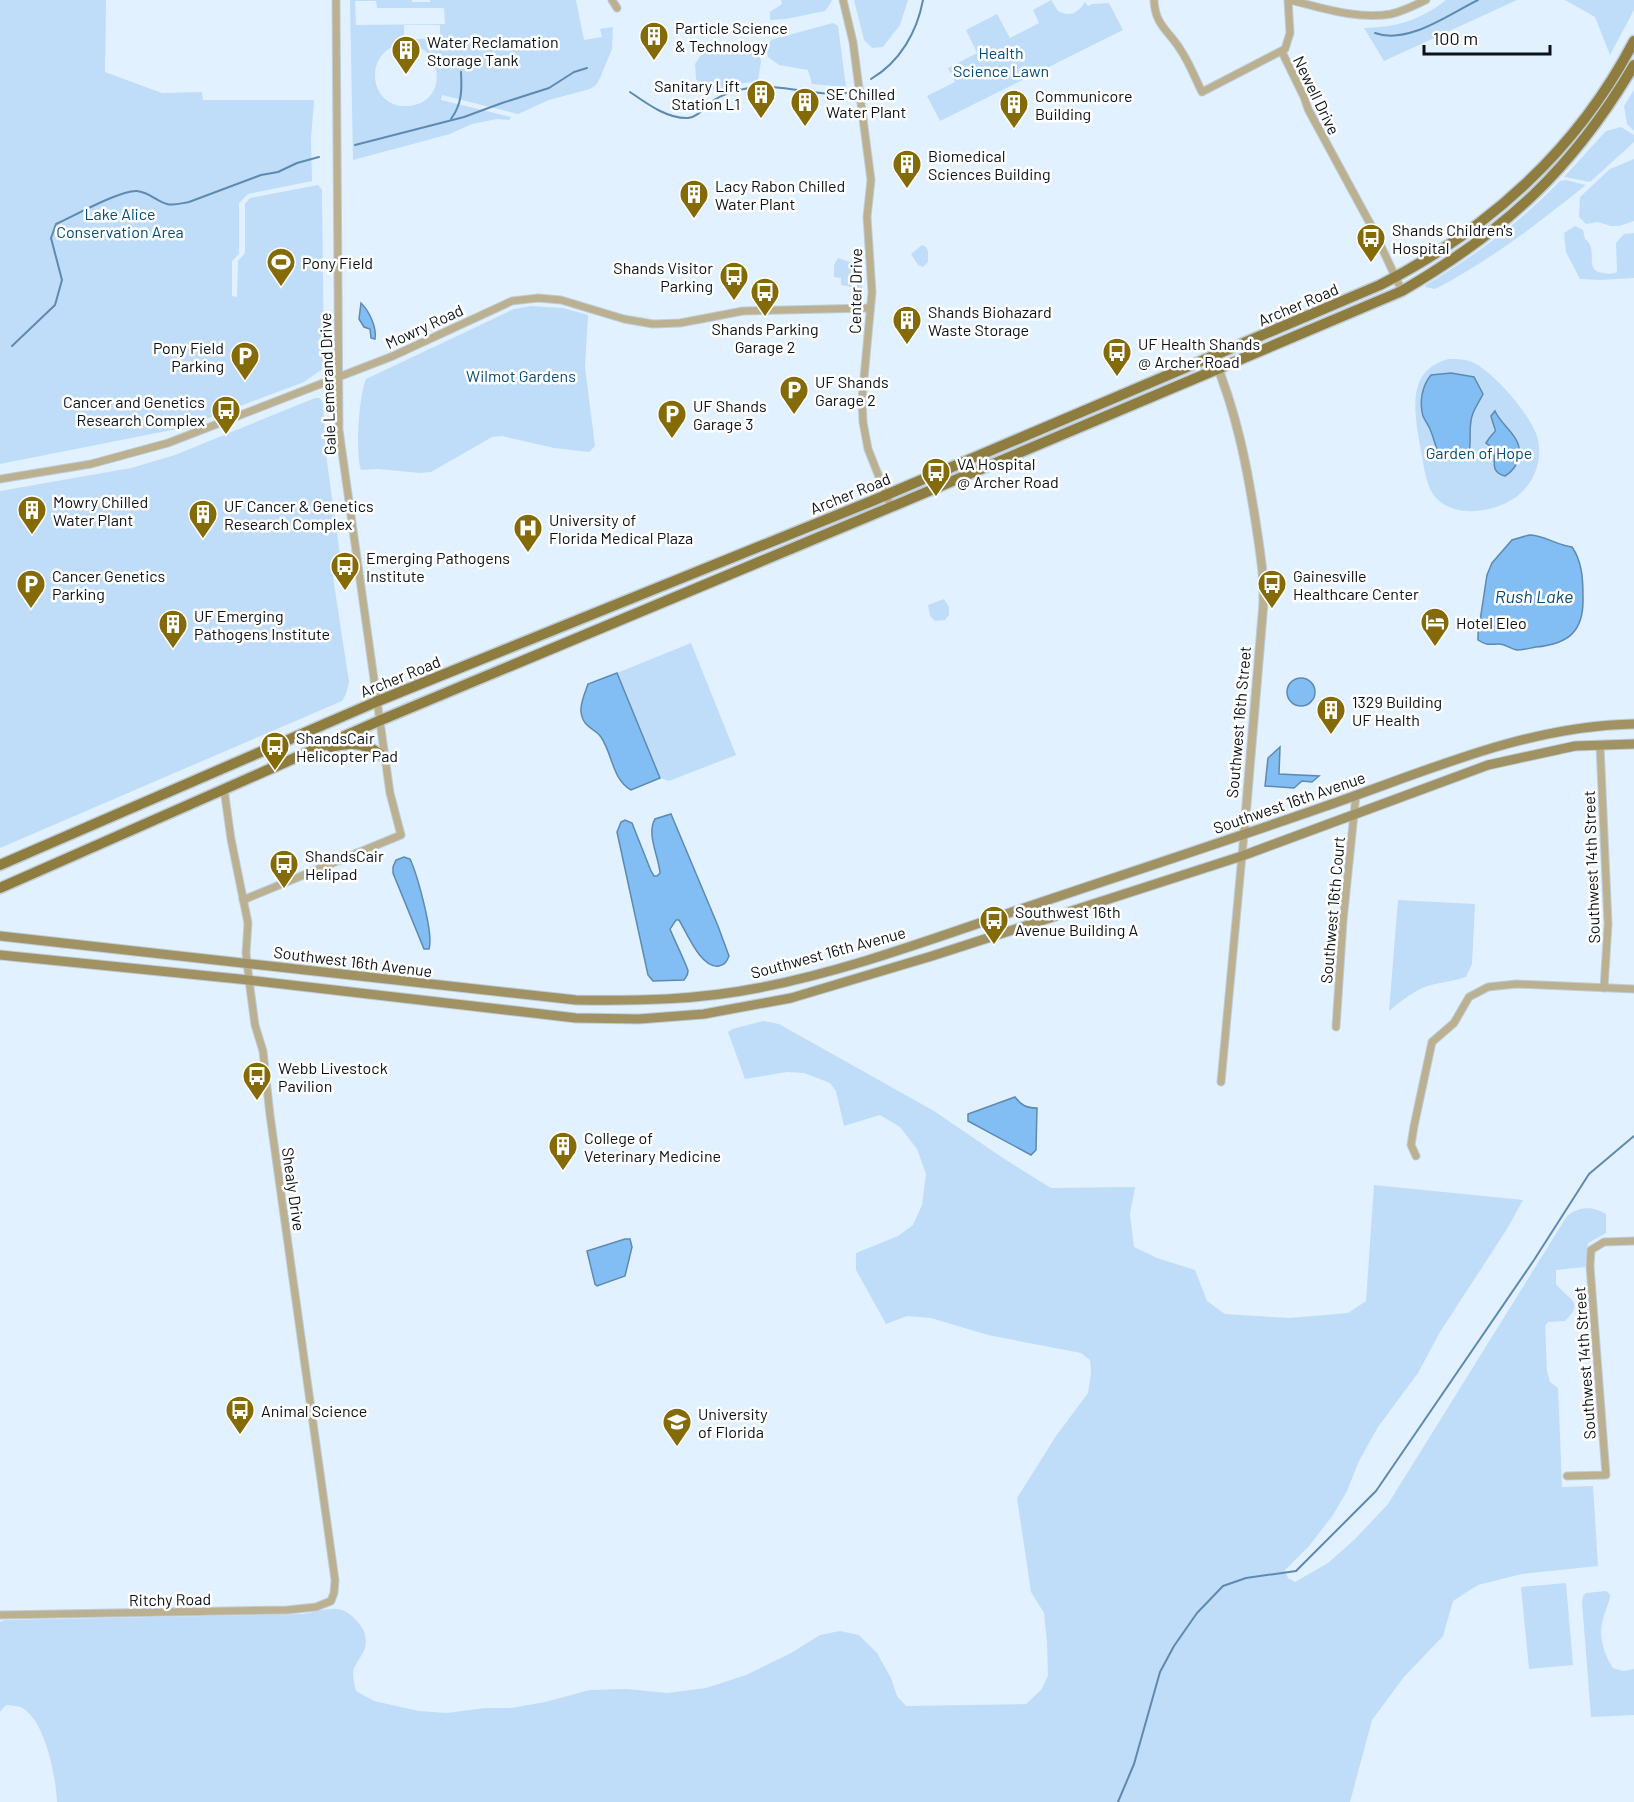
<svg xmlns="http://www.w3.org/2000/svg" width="1634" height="1802" viewBox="0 0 1634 1802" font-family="Barlow,sans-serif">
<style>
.green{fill:#bfddf9;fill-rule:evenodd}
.water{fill:#82bef3;stroke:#5e8ab1;stroke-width:1.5}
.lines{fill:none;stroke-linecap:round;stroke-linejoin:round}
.stream{stroke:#5e8ab1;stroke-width:2}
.minor-casing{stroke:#bfcdda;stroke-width:9}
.tertiary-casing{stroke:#bfcdda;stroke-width:10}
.secondary-casing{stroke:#bfcdda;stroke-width:11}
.primary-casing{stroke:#bfcdda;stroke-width:13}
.minor{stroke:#bbb191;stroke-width:7}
.tertiary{stroke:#bbb191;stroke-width:8}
.secondary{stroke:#a19263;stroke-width:9}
.primary{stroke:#8f7c3f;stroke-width:10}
.labels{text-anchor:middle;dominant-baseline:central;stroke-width:5;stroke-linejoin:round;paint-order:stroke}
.poi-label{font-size:16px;fill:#0b1117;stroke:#fff;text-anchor:start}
.park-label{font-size:16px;fill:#034d7d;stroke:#fff}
.street-label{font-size:16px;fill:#0b1117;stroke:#fff}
.water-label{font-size:18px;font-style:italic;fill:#014c7c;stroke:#fff}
</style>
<rect width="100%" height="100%" fill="#e1f1ff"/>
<!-- green -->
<g class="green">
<polygon points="0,0 106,0 105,72 162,93 202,92 203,100 314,100 311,139 312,181 248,194 239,203 239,254 232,261 232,296 237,297 238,261 245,253 245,204 250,198 318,185 322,190 324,368 304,382 182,428 0,464"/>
<path d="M 350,0 L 412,0 L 412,2 L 430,2 L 430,0 L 576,0 L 584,40 L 602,37 L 600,29 L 613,27 L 612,49 L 600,78 L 596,85 L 590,89 L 549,100 L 518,114 L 442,95 L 441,100 L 511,117 L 509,120 L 497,119 L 472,124 L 450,134 L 353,160 ZM 355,1 L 376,1 L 377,8 L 444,8 L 445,24 L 356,25 ZM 404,25 L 440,25 L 440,39 L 404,39 ZM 408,43 C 446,51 447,103 408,106 C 367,109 361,46 408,43 Z"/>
<polygon points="781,0 831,0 832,1 825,11 786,19 770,20 770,12 782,4"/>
<polygon points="854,0 908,0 900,25 883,47 872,48 864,40"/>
<path d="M 1051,0 L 1058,11 C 1072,18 1078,12 1085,2 L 1088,6 L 1092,4 L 1109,3 L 1123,30 L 940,121 L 927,96 L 955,82 L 948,68 L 977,53 L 966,30 L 997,14 L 1010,38 L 1039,23 L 1033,10 Z"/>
<path d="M 1446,0 L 1517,0 L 1384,61 L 1364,28 C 1397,27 1419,21 1446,0 Z"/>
<polygon points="1565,0 1634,0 1634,10 1610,55 1595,17"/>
<polygon points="833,23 838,26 846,87 812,84 808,70 779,65 768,57 766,49 767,43 774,39"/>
<polygon points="758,48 761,61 758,81 745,83 720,91 701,85 696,79 695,64 705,49"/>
<polygon points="1634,90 1634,131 1627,124 1624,106"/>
<polygon points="1621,127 1634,135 1634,142 1590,182 1564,177 1606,131"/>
<polygon points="1634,159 1634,221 1619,226 1611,226 1598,222 1586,224 1579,217 1580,197 1610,169"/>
<path d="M 1566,180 L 1586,185 C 1538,223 1490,261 1435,289 L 1425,287 L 1426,285 C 1476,255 1520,222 1560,181 Z"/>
<path d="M 1575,226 L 1583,230 L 1585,239 C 1600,250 1582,270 1603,273 C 1608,274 1612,274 1617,272 L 1616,243 L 1624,234 L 1634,233 L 1634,278 L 1600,280 L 1580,279 L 1566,252 L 1564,233 Z"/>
<polygon points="922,245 926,247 928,251 928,262 923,267 918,265 911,254"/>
<polygon points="838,258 861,266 862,288 857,288 841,285 841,278 834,277 834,265"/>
<path d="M 531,306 L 563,308 L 588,315 L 585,367 L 595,446 L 589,452 L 554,448 L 502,436 L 492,437 L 431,472 L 420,473 L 378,469 L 361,470 C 355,453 359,395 366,379 L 514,309 Z"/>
<path d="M 1449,359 C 1459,359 1467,359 1476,364 C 1497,376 1533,417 1538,440 C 1542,458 1536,478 1523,491 C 1503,512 1452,522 1433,494 C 1425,482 1424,465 1421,451 C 1415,416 1404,370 1449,359 Z"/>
<polygon points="315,398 320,398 323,403 327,462 341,562 336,564 333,577 349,682 346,694 342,701 0,848 0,491 131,468 175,455"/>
<polygon points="944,599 949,607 949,615 945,620 935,621 930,616 928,605"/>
<polygon points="691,643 736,755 669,781 660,778 617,673"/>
<path d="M 1398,900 L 1475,904 L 1472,964 L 1466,977 C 1454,981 1443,982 1431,985 C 1416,989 1401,1001 1389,1011 Z"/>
<path d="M 763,1021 L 779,1024 L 934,1111 L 1006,1160 L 1051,1188 L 1135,1187 L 1130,1214 L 1134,1247 L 1157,1258 L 1195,1270 L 1207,1301 L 1225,1314 L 1289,1318 L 1348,1313 L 1366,1301 L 1374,1185 L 1523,1200 L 1507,1229 L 1440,1332 L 1418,1373 L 1378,1427 L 1359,1461 L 1347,1491 L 1333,1515 L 1309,1546 L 1285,1570 L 1288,1578 L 1295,1582 L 1328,1563 L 1355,1539 L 1388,1504 L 1567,1216 C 1579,1206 1593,1206 1606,1214 L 1606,1233 L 1588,1243 L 1585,1267 L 1556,1270 L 1556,1284 C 1567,1299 1586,1301 1565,1321 L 1548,1322 L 1545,1326 L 1547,1371 L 1550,1382 L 1558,1388 L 1562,1487 L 1593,1486 L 1598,1566 L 1522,1574 L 1478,1585 L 1453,1601 L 1443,1636 L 1404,1677 L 1372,1720 L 1350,1802 L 57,1802 C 56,1778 45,1717 20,1707 C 16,1706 10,1705 6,1705 L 0,1712 L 0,1622 L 5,1620 L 303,1614 C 330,1609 343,1601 361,1626 C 365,1631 367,1641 365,1648 C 356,1669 349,1664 356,1691 L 374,1701 L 419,1711 L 447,1713 L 485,1708 L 511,1708 L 545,1702 L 590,1690 L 627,1689 L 667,1693 L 706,1688 L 746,1675 L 791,1653 L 820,1635 L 840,1631 L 859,1635 L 877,1653 L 891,1678 L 897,1696 L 906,1706 L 1026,1704 L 1041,1690 L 1048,1676 L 1047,1643 L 1044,1613 L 1031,1592 L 1017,1498 L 1056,1436 L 1088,1393 L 1091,1373 L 1090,1360 L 1081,1353 L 988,1335 L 931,1318 L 907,1316 L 886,1324 L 856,1270 L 856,1253 L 898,1236 L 913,1225 L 922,1205 L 926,1174 L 917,1149 L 900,1127 L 880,1115 L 844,1126 L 836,1091 L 830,1083 L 804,1073 L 787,1072 L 745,1079 L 728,1032 L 732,1029 Z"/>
<polygon points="1566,1583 1573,1665 1529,1669 1521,1587"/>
<path d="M 1606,1591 L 1610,1595 C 1609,1605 1604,1613 1602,1623 C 1599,1639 1604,1654 1613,1668 L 1623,1671 L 1634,1669 L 1634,1715 L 1591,1717 L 1582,1602 L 1583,1596 L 1586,1593 Z"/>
</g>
<!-- water -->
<g class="water">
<path d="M 361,303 C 369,311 377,327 375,339 L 371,338 L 370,329 L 364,327 L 359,319 Z"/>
<path d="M 1451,373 L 1474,377 L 1483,394 C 1479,403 1472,410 1471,421 C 1467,443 1480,468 1440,455 C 1435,447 1434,438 1430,429 C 1428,424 1425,421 1423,416 C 1419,402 1422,386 1431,375 Z"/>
<path d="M 1495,411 C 1502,427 1523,437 1519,457 C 1517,466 1513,471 1505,476 C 1489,472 1496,461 1494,449 L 1486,443 C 1498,424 1497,439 1491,416 Z"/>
<path d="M 1529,535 C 1544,535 1556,545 1572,547 C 1582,561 1583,579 1583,597 C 1584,631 1569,644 1536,647 C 1530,648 1523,650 1517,650 C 1511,649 1505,644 1499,644 C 1490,644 1487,646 1478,640 L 1478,634 L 1487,575 L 1492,563 L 1512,540 Z"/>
<path d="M 617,673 L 660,778 L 631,790 C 612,779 613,755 601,737 C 595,728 583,728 581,712 C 580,703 585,693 588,684 Z"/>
<circle cx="1301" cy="692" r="14"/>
<polygon points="1280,747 1279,774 1319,776 1312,782 1302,781 1294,788 1265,786 1268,758"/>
<path d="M 671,814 L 718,926 L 729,956 C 727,961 725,965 719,966 C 701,969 687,933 679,920 L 676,920 L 670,929 C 673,937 688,968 688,971 C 688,976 686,977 684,980 L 653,981 L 648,975 L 617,832 L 621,822 L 625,820 L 632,823 L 651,871 L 654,876 L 657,876 L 660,873 C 659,857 646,834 655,819 Z"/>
<path d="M 404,857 L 410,859 C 417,874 434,934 429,949 L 424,949 L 393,873 L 393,867 L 396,860 Z"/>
<path d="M 1015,1097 C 1021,1105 1026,1108 1037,1108 L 1036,1150 L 1031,1155 L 968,1121 L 968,1114 Z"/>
<polygon points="625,1239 630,1239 632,1247 625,1276 597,1286 595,1284 587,1251"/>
</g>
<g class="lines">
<!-- stream -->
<g class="stream">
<path d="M 1375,33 C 1408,45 1449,14 1478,0"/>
<path d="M 871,79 C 900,62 917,32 923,0"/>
<path d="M 630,92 C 646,103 667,119 688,118 C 699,117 706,105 714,100 C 725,93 737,90 749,88 C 782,83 814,97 846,93"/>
<path d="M 451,119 C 462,104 462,90 461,72"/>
<polyline points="355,145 464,117 502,103 549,88 574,72 587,68"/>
<path d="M 12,346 L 55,305 L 62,280 L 51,238 L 56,224 C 74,216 120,190 137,191 C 149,192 156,201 167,204 C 174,206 182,203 189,202 L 261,175 L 278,172 L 297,163 L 319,157"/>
<polyline points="1118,1802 1134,1764 1160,1672 1174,1646 1197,1613 1223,1586 1246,1578 1296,1571 1376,1491 1534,1260 1589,1174 1634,1136"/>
</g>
<!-- minor casing -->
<g class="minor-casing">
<g id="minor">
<polyline points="612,0 617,8"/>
<polyline points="843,0 853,42 871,180 867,217 872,292 862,399 863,422 868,449 891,507"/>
<path d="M 1154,0 C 1155,25 1168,30 1180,49 C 1189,62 1195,78 1202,92 L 1285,49 L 1290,33 L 1288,0"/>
<path d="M 1290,0 C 1322,8 1358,20 1391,14 C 1404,11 1415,5 1426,0"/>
<polyline points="1282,52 1304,97 1308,109 1373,229 1402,291"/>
<polyline points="0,479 91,464 168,443 393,356 512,301 538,298 561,300 624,319 653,324 680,323 743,311 870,308"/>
<polyline points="1600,745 1608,924 1604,988"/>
<polyline points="243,900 401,835 390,793 339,430 336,0"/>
<polyline points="1336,1027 1343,921 1356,795"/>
<polyline points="1221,1082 1244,834"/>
<polyline points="1416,1156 1411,1145 1414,1126 1432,1042 1454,1023 1469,997 1488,987 1516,984 1634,989"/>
<polyline points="1567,1476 1606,1475 1590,1266 1591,1250 1604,1242 1634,1241"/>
<polyline points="0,1615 287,1610 316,1607 331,1601 334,1593 335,1580 270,1115 263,1051 255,1025 249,980 246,953 248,923 231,839 224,789"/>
</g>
</g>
<!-- tertiary casing -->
<g class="tertiary-casing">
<path id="tertiary" d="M 1213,356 C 1237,412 1248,471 1257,531 C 1261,558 1265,582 1263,609 L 1244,834"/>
</g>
<!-- secondary casing -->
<g class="secondary-casing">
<g id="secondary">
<path d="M 0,936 L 576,1000 C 637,1001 698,1000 758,988 C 852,970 942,935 1033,905 C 1131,872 1229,840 1326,806 C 1427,771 1525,726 1634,724"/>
<polyline points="0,955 239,979 576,1018 639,1019 704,1014 791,998 932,956 1242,856 1488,765 1575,746 1634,744"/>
</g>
</g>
<!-- primary casing -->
<g class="primary-casing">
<g id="primary">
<path d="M 331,747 C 355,741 367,743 386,759"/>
<path d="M 0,865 L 378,701 L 872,501 L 1380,285 C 1488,230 1578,149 1634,41"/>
<path d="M 0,888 L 381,720 L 891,507 L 1402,291 C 1506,230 1572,170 1634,65"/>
</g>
</g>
<!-- minor -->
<use href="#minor" class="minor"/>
<!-- tertiary -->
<use href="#tertiary" class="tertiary"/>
<!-- secondary -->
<use href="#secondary" class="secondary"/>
<!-- primary -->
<use href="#primary" class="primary"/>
</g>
<!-- icons -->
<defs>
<g id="building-pin" transform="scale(1.5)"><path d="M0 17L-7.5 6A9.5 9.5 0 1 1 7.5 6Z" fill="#856b07" stroke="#fff"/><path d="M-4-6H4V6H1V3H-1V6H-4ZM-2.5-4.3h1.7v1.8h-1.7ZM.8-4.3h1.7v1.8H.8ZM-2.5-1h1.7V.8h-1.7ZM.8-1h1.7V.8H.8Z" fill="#fff"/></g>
<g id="bus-pin" transform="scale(1.5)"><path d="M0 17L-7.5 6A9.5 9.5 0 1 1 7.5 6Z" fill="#856b07" stroke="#fff"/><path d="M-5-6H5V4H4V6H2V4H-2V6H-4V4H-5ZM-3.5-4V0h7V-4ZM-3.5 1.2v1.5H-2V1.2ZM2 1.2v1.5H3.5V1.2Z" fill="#fff"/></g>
<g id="stadium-pin" transform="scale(1.5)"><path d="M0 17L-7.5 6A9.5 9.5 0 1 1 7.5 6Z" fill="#856b07" stroke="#fff"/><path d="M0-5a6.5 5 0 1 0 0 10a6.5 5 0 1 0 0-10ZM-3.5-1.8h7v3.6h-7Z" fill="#fff"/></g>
<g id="parking-pin" transform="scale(1.5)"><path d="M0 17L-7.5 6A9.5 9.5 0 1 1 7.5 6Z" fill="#856b07" stroke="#fff"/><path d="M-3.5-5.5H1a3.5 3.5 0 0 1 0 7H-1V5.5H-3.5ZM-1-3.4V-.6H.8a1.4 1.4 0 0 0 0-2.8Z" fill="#fff"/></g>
<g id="hospital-pin" transform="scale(1.5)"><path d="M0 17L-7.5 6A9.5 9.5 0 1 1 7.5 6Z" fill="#856b07" stroke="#fff"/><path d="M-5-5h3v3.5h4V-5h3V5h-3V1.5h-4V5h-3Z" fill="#fff"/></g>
<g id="hotel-pin" transform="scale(1.5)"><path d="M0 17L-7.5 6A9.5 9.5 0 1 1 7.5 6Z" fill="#856b07" stroke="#fff"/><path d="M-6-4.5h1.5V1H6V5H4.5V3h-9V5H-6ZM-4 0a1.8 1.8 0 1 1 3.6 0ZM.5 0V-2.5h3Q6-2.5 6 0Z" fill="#fff"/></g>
<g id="university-pin" transform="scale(1.5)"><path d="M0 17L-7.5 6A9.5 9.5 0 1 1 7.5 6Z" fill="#856b07" stroke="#fff"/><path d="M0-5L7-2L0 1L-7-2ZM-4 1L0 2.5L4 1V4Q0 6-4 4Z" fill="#fff"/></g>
</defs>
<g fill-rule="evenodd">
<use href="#building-pin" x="654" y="36"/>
<use href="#building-pin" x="406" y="50"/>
<use href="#building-pin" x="761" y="94"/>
<use href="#building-pin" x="805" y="102"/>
<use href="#building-pin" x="1014" y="104"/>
<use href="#building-pin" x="907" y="164"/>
<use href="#building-pin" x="694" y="194"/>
<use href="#bus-pin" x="1371" y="238"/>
<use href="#stadium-pin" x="281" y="262"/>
<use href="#bus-pin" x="734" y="276"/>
<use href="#bus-pin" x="765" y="292"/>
<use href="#building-pin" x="907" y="320"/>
<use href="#bus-pin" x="1117" y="352"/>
<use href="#parking-pin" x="245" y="356"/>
<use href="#parking-pin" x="794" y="390"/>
<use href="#bus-pin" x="226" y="410"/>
<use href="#parking-pin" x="672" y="414"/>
<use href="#bus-pin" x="936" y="472"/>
<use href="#building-pin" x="32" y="510"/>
<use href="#building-pin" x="203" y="514"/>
<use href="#hospital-pin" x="528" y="528"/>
<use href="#bus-pin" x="345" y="566"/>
<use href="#parking-pin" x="31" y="584"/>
<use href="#bus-pin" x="1272" y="584"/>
<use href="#hotel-pin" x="1435" y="622"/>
<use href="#building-pin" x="173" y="624"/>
<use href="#building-pin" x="1331" y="710"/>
<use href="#bus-pin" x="275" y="746"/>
<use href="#bus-pin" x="284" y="864"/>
<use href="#bus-pin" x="994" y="920"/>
<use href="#bus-pin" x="257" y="1076"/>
<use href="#building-pin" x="563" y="1146"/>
<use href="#bus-pin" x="240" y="1410"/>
<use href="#university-pin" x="677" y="1422"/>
</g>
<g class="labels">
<!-- poi labels -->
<g class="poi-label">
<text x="675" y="27">Particle Science<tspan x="675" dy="18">&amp; Technology</tspan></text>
<text x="427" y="41">Water Reclamation<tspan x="427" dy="18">Storage Tank</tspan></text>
<text x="740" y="85" text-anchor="end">Sanitary Lift<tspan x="740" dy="18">Station L1</tspan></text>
<text x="826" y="93">SE Chilled<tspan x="826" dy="18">Water Plant</tspan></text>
<text x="1035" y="95">Communicore<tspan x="1035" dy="18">Building</tspan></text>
<text x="928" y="155">Biomedical<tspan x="928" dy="18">Sciences Building</tspan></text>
<text x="715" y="185">Lacy Rabon Chilled<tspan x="715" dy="18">Water Plant</tspan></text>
<text x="1392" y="229">Shands Children's<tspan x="1392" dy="18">Hospital</tspan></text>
<text x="302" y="262">Pony Field</text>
<text x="713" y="267" text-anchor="end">Shands Visitor<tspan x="713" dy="18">Parking</tspan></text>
<text x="928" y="311">Shands Biohazard<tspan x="928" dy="18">Waste Storage</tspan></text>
<text x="765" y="328" text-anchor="middle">Shands Parking<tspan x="765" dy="18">Garage 2</tspan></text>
<text x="1138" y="343">UF Health Shands<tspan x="1138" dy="18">@ Archer Road</tspan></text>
<text x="224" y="347" text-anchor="end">Pony Field<tspan x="224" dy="18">Parking</tspan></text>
<text x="815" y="381">UF Shands<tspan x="815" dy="18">Garage 2</tspan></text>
<text x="205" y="401" text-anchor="end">Cancer and Genetics<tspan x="205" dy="18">Research Complex</tspan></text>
<text x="693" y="405">UF Shands<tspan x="693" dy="18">Garage 3</tspan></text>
<text x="957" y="463">VA Hospital<tspan x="957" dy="18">@ Archer Road</tspan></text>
<text x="53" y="501">Mowry Chilled<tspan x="53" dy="18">Water Plant</tspan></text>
<text x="224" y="505">UF Cancer &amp; Genetics<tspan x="224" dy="18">Research Complex</tspan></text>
<text x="549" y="519">University of<tspan x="549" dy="18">Florida Medical Plaza</tspan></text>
<text x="366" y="557">Emerging Pathogens<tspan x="366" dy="18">Institute</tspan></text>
<text x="52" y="575">Cancer Genetics<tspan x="52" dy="18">Parking</tspan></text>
<text x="1293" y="575">Gainesville<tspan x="1293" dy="18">Healthcare Center</tspan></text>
<text x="194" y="615">UF Emerging<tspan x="194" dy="18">Pathogens Institute</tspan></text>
<text x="1456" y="622">Hotel Eleo</text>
<text x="1352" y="701">1329 Building<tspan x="1352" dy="18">UF Health</tspan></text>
<text x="296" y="737">ShandsCair<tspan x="296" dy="18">Helicopter Pad</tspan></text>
<text x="305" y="855">ShandsCair<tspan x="305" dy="18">Helipad</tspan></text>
<text x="1015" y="911">Southwest 16th<tspan x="1015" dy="18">Avenue Building A</tspan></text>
<text x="278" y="1067">Webb Livestock<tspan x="278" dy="18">Pavilion</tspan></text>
<text x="584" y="1137">College of<tspan x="584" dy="18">Veterinary Medicine</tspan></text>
<text x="261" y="1410">Animal Science</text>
<text x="698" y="1413">University<tspan x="698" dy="18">of Florida</tspan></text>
</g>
<!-- park labels -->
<g class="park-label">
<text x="1001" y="52">Health<tspan x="1001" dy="18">Science Lawn</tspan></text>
<text x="120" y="213">Lake Alice<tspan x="120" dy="18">Conservation Area</tspan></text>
<text x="521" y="375">Wilmot Gardens</text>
<text x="1479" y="452">Garden of Hope</text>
</g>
<!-- street labels -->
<g class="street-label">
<text transform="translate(1317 95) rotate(64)">Newell Drive</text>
<text transform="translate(855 291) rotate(-89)">Center Drive</text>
<text transform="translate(1298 304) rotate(-23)">Archer Road</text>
<text transform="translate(424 326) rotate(-25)">Mowry Road</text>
<text transform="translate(327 384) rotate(-92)">Gale Lemerand Drive</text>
<text transform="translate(850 493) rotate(-22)">Archer Road</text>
<text transform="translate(400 676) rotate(-22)">Archer Road</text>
<text transform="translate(1238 722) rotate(-85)">Southwest 16th Street</text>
<text transform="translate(1289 802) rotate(-19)">Southwest 16th Avenue</text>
<text transform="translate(1591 867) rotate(-92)">Southwest 14th Street</text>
<text transform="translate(1332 910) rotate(-85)">Southwest 16th Court</text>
<text transform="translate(828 952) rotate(-15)">Southwest 16th Avenue</text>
<text transform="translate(353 961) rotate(7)">Southwest 16th Avenue</text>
<text transform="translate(294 1189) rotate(82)">Shealy Drive</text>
<text transform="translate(1584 1363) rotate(-94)">Southwest 14th Street</text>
<text transform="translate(170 1599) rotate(-1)">Ritchy Road</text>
</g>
<!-- water labels -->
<g class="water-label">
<text x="1534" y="596">Rush Lake</text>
</g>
</g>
<!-- scale -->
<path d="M1424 45v9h126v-9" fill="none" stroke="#0b1117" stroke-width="3"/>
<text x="1433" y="45" font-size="18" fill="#0b1117" stroke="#ffffff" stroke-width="4.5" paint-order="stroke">100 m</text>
</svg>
